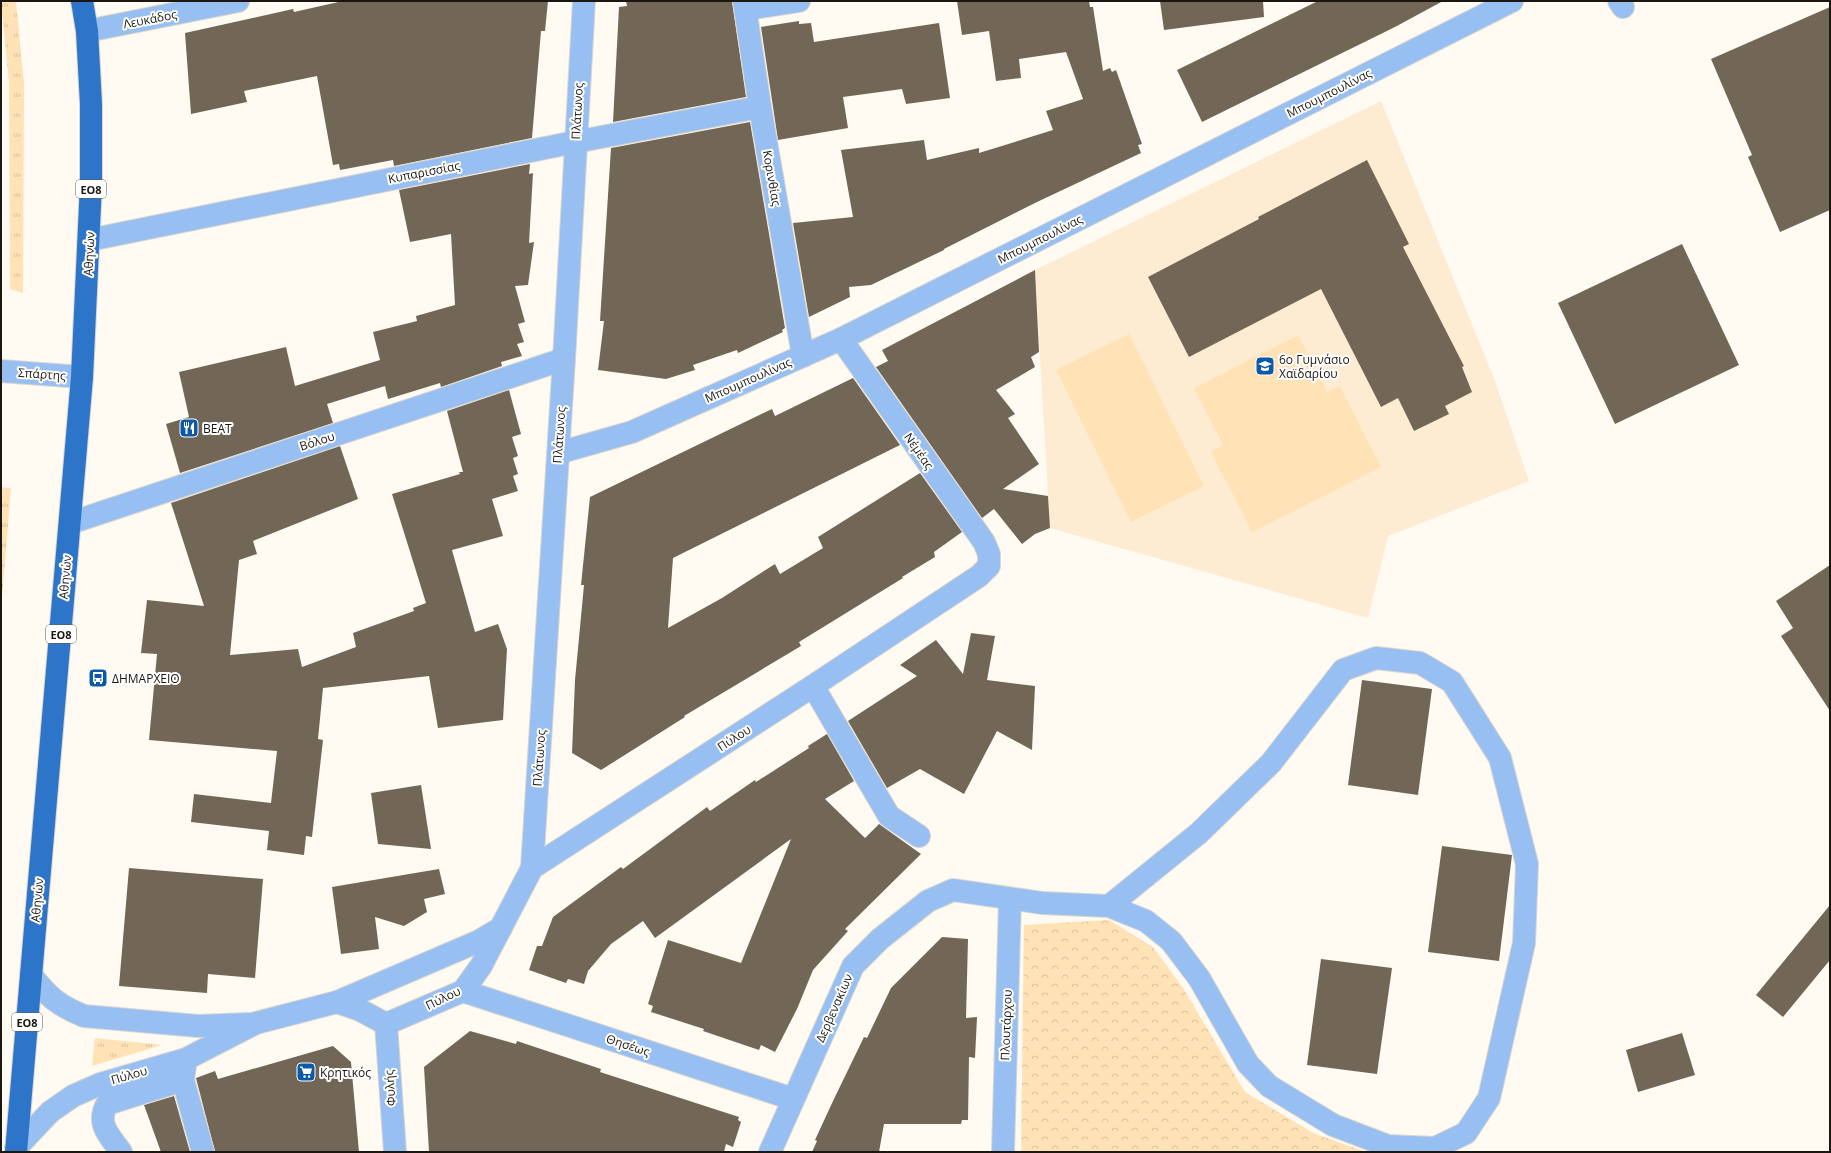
<svg xmlns="http://www.w3.org/2000/svg" width="1831" height="1153" viewBox="0 0 1831 1153" font-family="'Open Sans',sans-serif">
<style>
.built{fill:#feecd2}
.grass{fill:url(#grass-tufts)}
.forest{fill:url(#forest-crowns)}
.pitch{fill:#ffe2b5}
.building{fill:#726756}
.lines{fill:none;stroke-linecap:round;stroke-linejoin:round}
.minor-casing{stroke:#dbd6ce;stroke-width:24}
.highway-casing{stroke:#dbd6ce;stroke-width:24}
.minor{stroke:#98bff1;stroke-width:22}
.highway{stroke:#2d75c9;stroke-width:22}
.labels{text-anchor:middle;dominant-baseline:central;stroke-width:4;stroke-linejoin:round;paint-order:stroke}
.shield{fill:#fff;stroke:#5f5d58;stroke-width:1}
.shield-label{font-size:11px;font-weight:bold;fill:#1b1710}
.street-label{font-size:12px;fill:#1b1710;stroke:#fff}
.poi-label{font-size:12px;fill:#1b1710;stroke:#fff;text-anchor:start}
</style>
<defs>
<pattern id="grass-tufts" width="24" height="20" patternUnits="userSpaceOnUse"><rect width="24" height="20" fill="#ffe2b5"/><path d="M3 7l-1-3M5 7V3M7 7l1-3M15 17l-1-3M17 17v-4M19 17l1-3" fill="none" stroke="#dac19b"/></pattern>
<pattern id="forest-crowns" width="20" height="18" patternUnits="userSpaceOnUse"><rect width="20" height="18" fill="#ffe2b5"/><path d="M2 6a3 3 0 1 1 6 0M12 15a3 3 0 1 1 6 0" fill="none" stroke="#dac19b"/></pattern>
</defs>
<rect width="100%" height="100%" fill="#fffaf2"/>
<!-- built -->
<polygon class="built" points="1381,101 1495,381 1529,481 1388,536 1368,618 1050,528 1035,270"/>
<!-- grass -->
<g class="grass">
<polygon points="1,1 16,1 24,84 23,293 10,289 9,83"/>
<polygon points="1,487 11,488 1,611"/>
<polygon points="95,1038 162,1045 92,1066"/>
</g>
<!-- forest -->
<polygon class="forest" points="1109,920 1153,947 1183,988 1245,1092 1313,1133 1366,1152 1021,1152 1024,925"/>
<!-- pitch -->
<g class="pitch">
<polygon points="1129,334 1204,486 1131,522 1056,370"/>
<polygon points="1298,335 1327,392 1340,386 1381,467 1252,532 1211,452 1223,445 1194,388"/>
</g>
<!-- building -->
<g class="building">
<polygon points="343,1 548,1 545,31 541,31 532,138 394,166 393,160 340,170 339,164 333,165 317,76 244,91 247,102 191,114 185,33 293,9 294,12"/>
<polygon points="626,1 732,1 746,97 613,122 619,7 627,6"/>
<polygon points="957,1 1089,1 1090,7 1093,7 1103,71 1110,68 1112,72 1116,70 1142,144 1138,145 1141,153 1037,202 944,249 944,250 871,285 849,287 850,297 809,317 793,223 853,217 841,150 924,140 927,160 979,148 979,153 1053,130 1046,111 1083,99 1066,52 1019,59 1021,78 996,81 989,31 962,35"/>
<polygon points="1160,1 1263,1 1264,17 1164,30"/>
<polygon points="1318,1 1443,1 1395,27 1202,122 1177,70"/>
<polygon points="1830,7 1830,210 1780,232 1748,157 1752,155 1711,59"/>
<polygon points="799,21 799,24 811,23 814,42 939,23 950,98 906,104 902,89 843,97 848,128 778,140 761,27"/>
<polygon points="750,122 785,328 782,330 783,332 738,353 737,350 693,365 695,370 666,379 598,370 604,321 600,321 611,148"/>
<polygon points="1367,160 1409,244 1403,247 1464,366 1462,367 1472,392 1445,406 1449,414 1414,431 1398,398 1381,407 1321,289 1189,357 1148,277 1259,219 1258,217"/>
<polygon points="530,164 529,174 533,173 529,243 534,242 528,285 515,286 525,322 518,324 524,342 517,344 522,356 501,362 502,366 441,387 440,383 388,399 385,386 327,404 333,423 180,473 166,424 189,417 179,372 286,347 295,386 380,360 373,332 417,321 416,316 455,305 451,234 410,242 399,190"/>
<polygon points="1682,244 1739,365 1615,424 1558,303"/>
<polygon points="1035,270 1039,352 1031,357 1035,367 996,390 1015,414 1008,418 1039,464 1003,489 1048,496 1050,528 1035,534 1022,544 994,509 982,518 876,367 888,361 882,350"/>
<polygon points="853,378 900,445 673,558 668,628 722,598 775,564 780,574 823,548 818,537 920,473 962,532 934,552 935,557 902,577 903,578 799,642 801,646 684,716 685,717 601,770 572,753 575,680 584,585 581,585 590,497 772,409 775,416"/>
<polygon points="509,390 521,434 512,437 518,456 513,458 518,474 513,476 518,491 492,499 503,536 452,550 475,632 498,624 507,649 503,720 438,728 429,676 323,688 318,739 323,740 312,837 306,836 304,855 267,850 269,831 191,822 194,794 271,803 277,751 149,740 157,654 141,653 147,600 204,606 171,503 340,446 358,499 253,541 257,554 239,560 230,655 298,649 302,667 356,647 353,633 414,611 413,608 426,603 392,494 460,474 459,472 463,472 447,411"/>
<polygon points="1830,565 1830,711 1781,636 1793,628 1776,601"/>
<polygon points="971,633 995,636 987,680 1035,686 1032,750 997,731 964,794 920,769 887,788 848,721 917,676 900,665 936,640 963,674"/>
<polygon points="1362,680 1432,689 1418,795 1348,785"/>
<polygon points="827,734 854,781 825,799 865,838 879,824 921,854 845,929 848,931 813,970 797,1009 775,1052 761,1045 759,1050 703,1031 704,1029 651,1012 653,1006 648,1004 668,940 741,963 791,839 655,938 643,921 611,944 588,971 584,984 568,979 566,983 529,970 537,946 542,946 553,917 621,867 623,869 707,807 710,811 755,780 756,782 809,748 808,746"/>
<polygon points="421,785 431,849 378,844 371,793"/>
<polygon points="1442,846 1512,855 1499,961 1428,952"/>
<polygon points="129,868 263,879 255,978 208,974 207,993 119,986"/>
<polygon points="439,869 445,894 424,899 427,912 404,926 375,917 379,949 341,954 332,887"/>
<polygon points="1830,905 1830,960 1783,1017 1756,995"/>
<polygon points="942,937 968,939 966,1018 977,1017 975,1058 969,1057 968,1120 962,1120 961,1124 884,1124 879,1152 812,1152 817,1141 815,1140 833,1101 864,1037 867,1038 891,988"/>
<polygon points="1321,959 1392,968 1377,1074 1307,1065"/>
<polygon points="470,1031 516,1044 517,1041 601,1069 600,1072 739,1117 738,1120 741,1122 733,1147 726,1144 724,1152 429,1152 424,1067"/>
<polygon points="1682,1033 1695,1075 1638,1092 1626,1050"/>
<polygon points="333,1046 351,1062 359,1152 215,1152 196,1078 215,1071 218,1079"/>
<polygon points="174,1096 190,1152 161,1152 144,1105"/>
</g>
<g class="lines">
<!-- minor casing -->
<g class="minor-casing">
<g id="minor">
<polyline points="744,1 760,107 803,356"/>
<polyline points="1619,1 1623,7"/>
<polyline points="746,9 799,1"/>
<polyline points="87,31 238,1"/>
<polyline points="89,240 575,142 760,107"/>
<polyline points="1,371 82,377"/>
<polyline points="558,453 632,432 841,339 1512,1"/>
<polyline points="70,523 564,359"/>
<polyline points="813,686 889,816 919,836"/>
<polyline points="532,868 564,359 584,1"/>
<path d="M 31,975 C 49,997 57,1005 84,1016 L 198,1026 L 249,1024"/>
<polyline points="463,991 793,1099"/>
<polyline points="337,1002 360,1010 386,1024"/>
<polyline points="386,1024 463,991 481,966 532,868 813,686 979,576 989,566 989,554 984,542 841,339"/>
<polyline points="386,1024 395,1152"/>
<polyline points="185,1066 183,1080 203,1152"/>
<polyline points="16,1148 50,1112 73,1096 100,1084 186,1059 256,1023 337,1002 479,941 501,928"/>
<path d="M 121,1152 C 109,1135 96,1124 107,1104 L 183,1080"/>
<polyline points="770,1152 853,966 880,939 928,901 953,890 1042,903 1109,906 1146,921 1171,941 1199,978 1248,1064 1269,1086 1333,1125 1388,1146 1435,1148 1466,1133 1489,1098 1524,943 1527,864 1500,758 1452,682 1420,663 1376,658 1343,670 1271,763 1199,833 1109,906"/>
<polyline points="1003,1152 1010,899"/>
</g>
</g>
<!-- highway casing -->
<g class="highway-casing">
<polyline id="highway" points="16,1152 82,377 91,184 91,104 87,31 82,1"/>
</g>
<!-- minor -->
<use href="#minor" class="minor"/>
<!-- highway -->
<use href="#highway" class="highway"/>
</g>
<!-- icons -->
<defs>
<g id="school-square" transform="scale(1)"><rect x="-9" y="-9" width="18" height="18" rx="4" fill="#0c59a8" stroke="#fff"/><path d="M0-5L7-2L0 1L-7-2ZM-4 1L0 2.5L4 1V4Q0 6-4 4Z" fill="#fff"/></g>
<g id="restaurant-square" transform="scale(1)"><rect x="-9" y="-9" width="18" height="18" rx="4" fill="#0c59a8" stroke="#fff"/><path d="M-5-6h1v4h1v-4h1v4h1v-4h1v5L-1.5 .5V6h-2V.5L-5-1ZM5-6V6H3V1.5H1.5Q1.5-4 5-6Z" fill="#fff"/></g>
<g id="bus-square" transform="scale(1)"><rect x="-9" y="-9" width="18" height="18" rx="4" fill="#0c59a8" stroke="#fff"/><path d="M-5-6H5V4H4V6H2V4H-2V6H-4V4H-5ZM-3.5-4V0h7V-4ZM-3.5 1.2v1.5H-2V1.2ZM2 1.2v1.5H3.5V1.2Z" fill="#fff"/></g>
<g id="supermarket-square" transform="scale(1)"><rect x="-9" y="-9" width="18" height="18" rx="4" fill="#0c59a8" stroke="#fff"/><path d="M-6-5.5h2.5l.6 2H6L4.5 2H-2.5L-4.4-4H-6ZM-1.5 3.2a1.3 1.3 0 1 0 .1 0ZM3 3.2a1.3 1.3 0 1 0 .1 0Z" fill="#fff"/></g>
</defs>
<g fill-rule="evenodd">
<use href="#school-square" x="1265" y="366"/>
<use href="#restaurant-square" x="189" y="428"/>
<use href="#bus-square" x="98" y="678"/>
<use href="#supermarket-square" x="306" y="1072"/>
</g>
<g class="labels">
<!-- shield labels -->
<g class="shield">
<rect x="76" y="180" width="30" height="18" rx="3"/>
<rect x="46" y="625" width="30" height="18" rx="3"/>
<rect x="12" y="1013" width="30" height="18" rx="3"/>
</g>
<g class="shield-label">
<text x="91" y="189">ΕΟ8</text>
<text x="61" y="634">ΕΟ8</text>
<text x="27" y="1022">ΕΟ8</text>
</g>
<!-- street labels -->
<g class="street-label">
<text transform="translate(150 19) rotate(-11)">Λευκάδος</text>
<text transform="translate(1329 93) rotate(-27)">Μπουμπουλίνας</text>
<text transform="translate(577 111) rotate(-87)">Πλάτωνος</text>
<text transform="translate(424 172) rotate(-11)">Κυπαρισσίας</text>
<text transform="translate(772 178) rotate(80)">Κορινθίας</text>
<text transform="translate(1040 239) rotate(-27)">Μπουμπουλίνας</text>
<text transform="translate(89 254) rotate(-87)">Αθηνών</text>
<text transform="translate(42 374) rotate(4)">Σπάρτης</text>
<text transform="translate(748 380) rotate(-24)">Μπουμπουλίνας</text>
<text transform="translate(559 435) rotate(-86)">Πλάτωνος</text>
<text transform="translate(317 441) rotate(-18)">Βόλου</text>
<text transform="translate(919 451) rotate(55)">Νέμέας</text>
<text transform="translate(65 577) rotate(-85)">Αθηνών</text>
<text transform="translate(734 738) rotate(-33)">Πύλου</text>
<text transform="translate(539 758) rotate(-86)">Πλάτωνος</text>
<text transform="translate(37 900) rotate(-85)">Αθηνών</text>
<text transform="translate(443 998) rotate(-26)">Πύλου</text>
<text transform="translate(834 1008) rotate(-66)">Δερβενακίων</text>
<text transform="translate(1006 1025) rotate(-88)">Πλουτάρχου</text>
<text transform="translate(628 1045) rotate(18)">Θησέως</text>
<text transform="translate(129 1075) rotate(-16)">Πύλου</text>
<text transform="translate(390 1088) rotate(-94)">Φυλής</text>
</g>
<!-- poi labels -->
<g class="poi-label">
<text x="1279" y="359">6ο Γυμνάσιο<tspan x="1279" dy="14">Χαϊδαρίου</tspan></text>
<text x="203" y="428">ΒΕΑΤ</text>
<text x="112" y="678">ΔΗΜΑΡΧΕΙΟ</text>
<text x="320" y="1072">Κρητικός</text>
</g>
</g>
<!-- border -->
<rect width="1831" height="1153" fill="none" stroke="#1b1710" stroke-width="4"/>
</svg>
